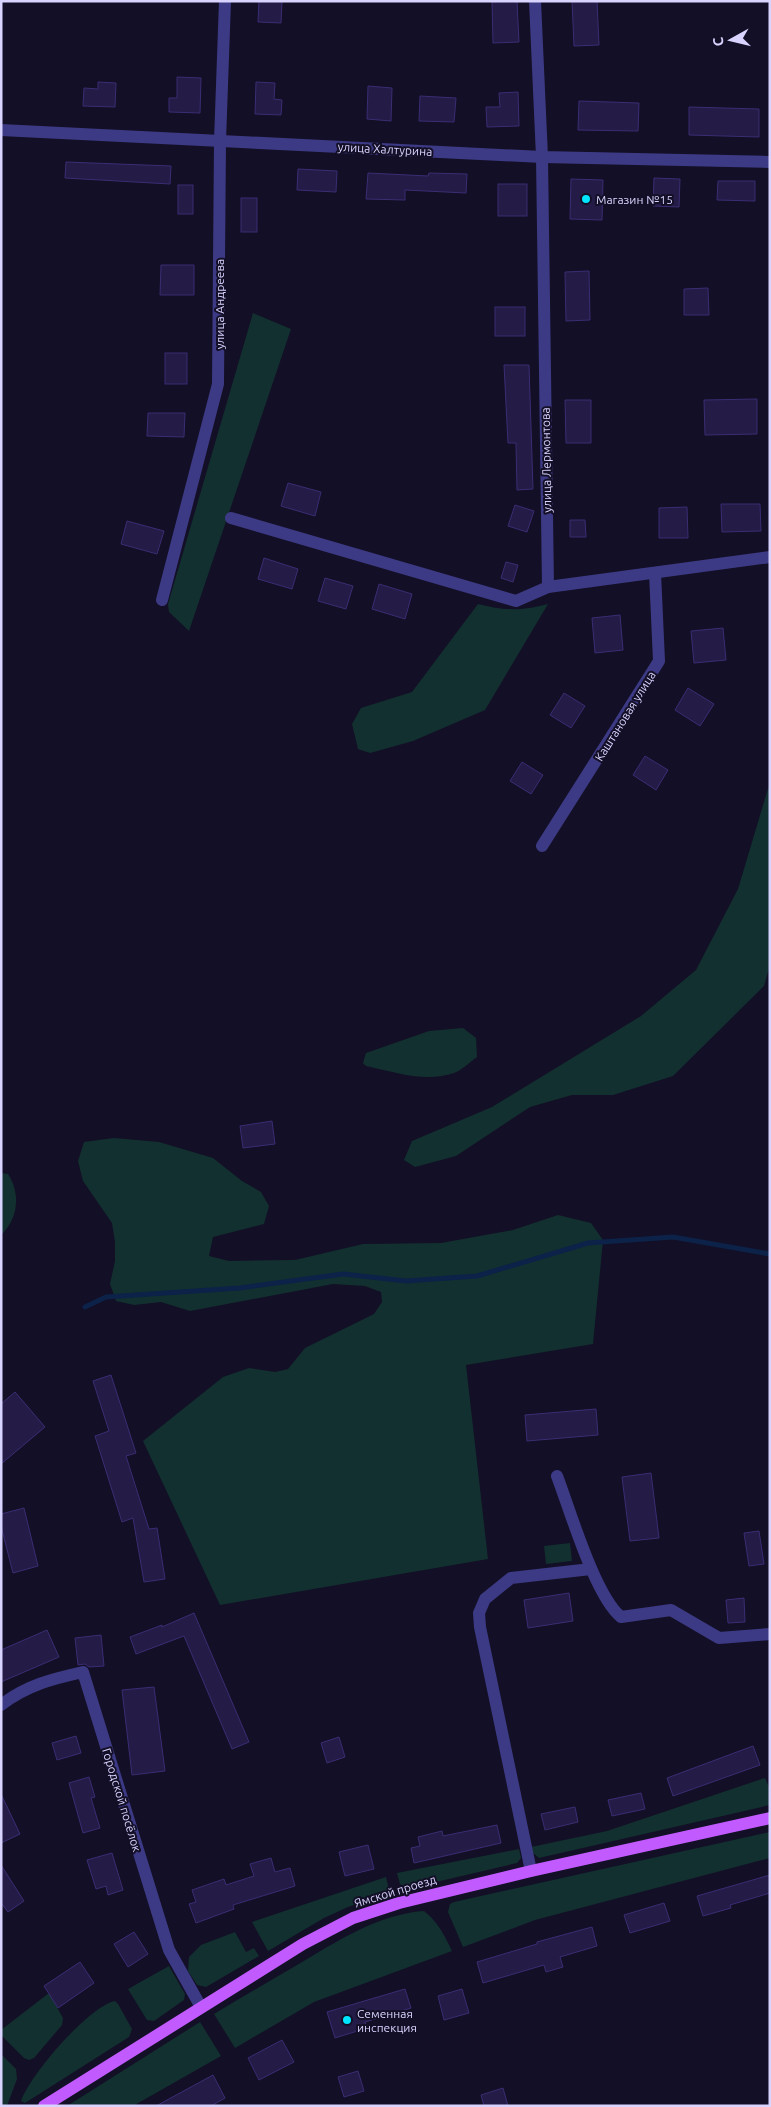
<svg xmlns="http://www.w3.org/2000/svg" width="771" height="2107" viewBox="0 0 771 2107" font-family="Ubuntu,sans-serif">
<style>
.green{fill:#12302f}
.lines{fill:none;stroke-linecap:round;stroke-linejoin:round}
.stream{stroke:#0c2248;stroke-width:5}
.building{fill:#241b47;stroke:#3b2d73}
.minor{stroke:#3d3a85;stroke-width:12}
.major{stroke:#c25bff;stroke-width:12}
.poi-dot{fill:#00e5ff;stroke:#130f26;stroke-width:2}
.labels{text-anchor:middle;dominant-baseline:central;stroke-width:4;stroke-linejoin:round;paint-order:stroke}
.street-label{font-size:12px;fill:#d9d4ff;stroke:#130f26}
.poi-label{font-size:12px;fill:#d9d4ff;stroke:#130f26;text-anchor:start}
</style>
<rect width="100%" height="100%" fill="#130f26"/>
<!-- green -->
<g class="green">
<polygon points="253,313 291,329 189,631 169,612 168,604"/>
<path d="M 478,604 C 505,611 521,611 548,604 L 485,710 L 413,741 L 370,753 L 358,749 L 352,724 L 361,708 L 412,692 Z"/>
<polygon points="770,782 770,965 764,986 673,1076 613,1095 572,1095 530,1107 456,1156 415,1167 404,1160 412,1141 492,1107 641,1016 696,970 738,889"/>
<path d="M 463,1028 L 476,1038 L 477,1057 C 470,1062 462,1070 454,1073 C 426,1083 394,1072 366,1066 L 363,1063 L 366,1053 L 429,1031 Z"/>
<polygon points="114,1138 159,1142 213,1158 242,1181 261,1192 269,1206 264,1224 213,1237 209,1256 229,1261 295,1260 363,1244 441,1243 513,1230 558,1215 591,1223 603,1240 593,1344 466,1365 488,1559 220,1605 143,1441 223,1377 249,1368 275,1372 288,1369 305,1348 374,1314 382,1302 381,1292 365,1286 333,1284 190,1311 161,1302 134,1305 116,1301 110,1284 115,1261 115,1242 112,1223 83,1181 78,1161 84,1142"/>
<path d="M 1,1173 L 8,1174 C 21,1194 18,1219 1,1235 Z"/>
<polygon points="570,1543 572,1561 546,1564 544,1546"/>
<polygon points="765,1778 770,1789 770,1805 539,1858 533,1853 531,1847 607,1831"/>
<polygon points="770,1832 770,1858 535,1920 463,1947 448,1912 450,1904 454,1902"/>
<polygon points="519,1849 521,1858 517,1863 406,1889 400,1884 397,1873"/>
<polygon points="386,1877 389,1890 388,1893 348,1907 324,1918 268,1951 252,1922"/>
<path d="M 424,1911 C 438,1922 445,1936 452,1951 L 314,2002 L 235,2048 L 214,2014 C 242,1997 270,1981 297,1965 C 336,1942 378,1914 424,1911 Z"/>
<polygon points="235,1932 246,1952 254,1948 259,1956 206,1987 197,1985 188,1971 189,1957 201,1945"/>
<polygon points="169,1966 185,1994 184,2000 154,2021 147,2020 128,1989"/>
<polygon points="49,1993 63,2018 62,2025 34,2058 29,2060 24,2058 1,2035 1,2030"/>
<path d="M 115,2001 L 118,2004 L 132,2029 L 129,2037 L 25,2103 L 21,2101 C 29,2076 89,2006 115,2001 Z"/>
<polygon points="200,2022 221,2056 133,2106 67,2106"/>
<polygon points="1,2054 16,2069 17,2079 7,2106 1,2106"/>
</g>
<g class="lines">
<!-- stream -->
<polyline class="stream" points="85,1307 106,1297 240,1288 343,1274 406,1281 477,1276 588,1243 673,1237 770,1254"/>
</g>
<!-- building -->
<g class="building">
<polygon points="259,1 282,1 281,23 258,22"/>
<polygon points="517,1 519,42 493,43 492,2"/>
<polygon points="572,1 597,1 599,45 574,46"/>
<polygon points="177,77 201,78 200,113 169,112 169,98 177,98"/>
<polygon points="98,82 116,83 115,107 83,106 84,88 98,89"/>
<polygon points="256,82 275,83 274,99 282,100 281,115 255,114"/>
<polygon points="368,86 392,88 391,121 367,119"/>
<polygon points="518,92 519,126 487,127 486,107 500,107 499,93"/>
<polygon points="420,96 456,98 454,122 419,121"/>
<polygon points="579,101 639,103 638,131 578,130"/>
<polygon points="689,107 759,109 759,137 689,135"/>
<polygon points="66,162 171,166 170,184 65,178"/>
<polygon points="298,169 337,171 336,192 297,190"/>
<polygon points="368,173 428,176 429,173 467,174 466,193 405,190 405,200 366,199"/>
<polygon points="654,178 680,179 679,207 653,206"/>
<polygon points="571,179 603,180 602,220 570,219"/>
<polygon points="718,181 755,181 755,201 717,200"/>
<rect x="498" y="184" width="29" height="32"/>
<rect x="178" y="185" width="15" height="29"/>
<rect x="241" y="198" width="16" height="34"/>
<polygon points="161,265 194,265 194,295 160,295"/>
<polygon points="589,271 590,320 566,321 565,272"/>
<polygon points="708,288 709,315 684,315 684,289"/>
<rect x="495" y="307" width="30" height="29"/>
<rect x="165" y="353" width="22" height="31"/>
<polygon points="504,365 529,365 533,489 517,490 516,443 508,443"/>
<polygon points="757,399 757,434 705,435 704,400"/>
<polygon points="565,400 591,400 591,443 566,443"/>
<polygon points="148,413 185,413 184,437 147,436"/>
<polygon points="288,483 321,492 315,516 281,506"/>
<polygon points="721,504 760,504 761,531 722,532"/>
<polygon points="515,505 534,511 527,532 508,526"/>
<polygon points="687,507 688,538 659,538 659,508"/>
<polygon points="570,520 585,520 586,537 570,537"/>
<polygon points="127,521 164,531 157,554 121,544"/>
<polygon points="264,558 298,569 292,589 258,579"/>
<polygon points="506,562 518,565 513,582 501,578"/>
<polygon points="325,578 353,586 346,609 318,601"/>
<polygon points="379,584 412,594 405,619 372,609"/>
<polygon points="620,615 623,650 595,653 592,618"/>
<polygon points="723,628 726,660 694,663 691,631"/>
<polygon points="688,688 714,704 700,726 675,710"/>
<polygon points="564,693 585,706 571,728 550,715"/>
<polygon points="645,756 668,770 656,790 633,775"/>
<polygon points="522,762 543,775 531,794 510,781"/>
<polygon points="272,1121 275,1144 243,1148 240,1126"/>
<polygon points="111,1375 136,1453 126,1456 149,1529 157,1528 165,1579 144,1582 133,1518 122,1522 95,1436 109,1431 93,1381"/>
<polygon points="15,1392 45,1427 1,1464 1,1404"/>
<polygon points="596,1409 598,1435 527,1441 525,1415"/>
<polygon points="651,1473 659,1538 630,1541 622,1477"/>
<polygon points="24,1508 38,1566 13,1573 1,1526 1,1514"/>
<polygon points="759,1531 764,1564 749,1566 744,1533"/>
<polygon points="569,1593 573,1621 528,1628 524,1600"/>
<polygon points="744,1598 745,1622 728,1623 726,1600"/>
<polygon points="194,1613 249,1742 232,1749 184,1636 136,1654 130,1637 162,1625 162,1627"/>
<polygon points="47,1630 59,1657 1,1682 1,1650"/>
<polygon points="101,1635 104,1666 89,1667 85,1664 78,1665 75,1638"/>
<polygon points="154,1687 165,1771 132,1775 122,1690"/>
<polygon points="76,1736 81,1753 57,1760 52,1743"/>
<polygon points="339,1737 345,1757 327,1763 321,1743"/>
<polygon points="753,1746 760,1765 673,1796 667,1778"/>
<polygon points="89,1777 95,1797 91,1798 100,1828 83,1833 69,1783"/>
<polygon points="641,1793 645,1809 612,1816 608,1800"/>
<polygon points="1,1794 20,1834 1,1843"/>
<polygon points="575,1807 578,1822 545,1830 541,1814"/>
<polygon points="497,1825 501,1843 414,1863 411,1848 420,1846 418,1837 442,1831 443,1836"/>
<polygon points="368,1845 374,1869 345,1876 339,1852"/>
<polygon points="112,1853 123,1890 108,1895 106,1886 96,1889 87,1860"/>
<polygon points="271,1858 275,1872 290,1868 295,1886 233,1905 234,1909 196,1923 189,1904 196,1902 192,1890 224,1879 226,1885 254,1876 250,1864"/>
<polygon points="1,1865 24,1901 8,1912 1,1903"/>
<polygon points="770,1875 770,1893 730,1905 731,1908 703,1916 697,1896"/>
<polygon points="664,1903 670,1921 630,1933 624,1915"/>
<polygon points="592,1927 597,1946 560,1957 563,1967 546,1972 544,1965 483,1983 477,1962 537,1944 537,1942"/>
<polygon points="134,1932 148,1954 128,1967 114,1944"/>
<polygon points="80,1962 94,1983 58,2008 44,1986"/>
<polygon points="405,1989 411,2008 365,2022 367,2028 335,2038 327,2012"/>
<polygon points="462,1989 469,2013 444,2020 438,1996"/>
<polygon points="282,2040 294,2062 259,2080 248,2058"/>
<polygon points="358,2071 364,2091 344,2097 338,2077"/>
<polygon points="213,2075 225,2098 211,2106 156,2106"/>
<polygon points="503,2088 508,2106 484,2106 481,2095"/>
</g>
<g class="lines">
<!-- minor -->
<g class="minor">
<polyline points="1,130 542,157 770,162"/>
<polyline points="231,518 516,601 548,587 542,157 535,1"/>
<polyline points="548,587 770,557"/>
<polyline points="162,600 218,384 220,141 225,1"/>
<polyline points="542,846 659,661 655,573"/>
<path d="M 557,1476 C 570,1510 595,1596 621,1617 L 671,1610 L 719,1638 L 770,1634"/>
<path d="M 1,1705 C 27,1685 52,1679 83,1672 L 169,1950 L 201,2007"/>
<polyline points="531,1871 480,1627 479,1613 485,1599 511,1578 591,1569"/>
</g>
<!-- major -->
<polyline class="major" points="44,2106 303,1944 353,1918 399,1903 531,1871 770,1818"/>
</g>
<!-- markers -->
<g class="poi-dot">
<circle cx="586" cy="199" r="5"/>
<circle cx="347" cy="2020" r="5"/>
</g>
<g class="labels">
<!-- street labels -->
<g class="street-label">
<text transform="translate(385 149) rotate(3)">улица Халтурина</text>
<text transform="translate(219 304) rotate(-90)">улица Андреева</text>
<text transform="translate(546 460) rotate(-91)">улица Лермонтова</text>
<text transform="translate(625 716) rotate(-58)">Каштановая улица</text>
<text transform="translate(122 1800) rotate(73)">Городской посёлок</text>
<text transform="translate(395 1891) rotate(-17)">Ямской проезд</text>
</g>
<!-- poi labels -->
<g class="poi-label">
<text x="596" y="199">Магазин №15</text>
<text x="357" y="2013">Семенная<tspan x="357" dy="14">инспекция</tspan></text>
</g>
</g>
<!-- border -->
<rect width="771" height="2107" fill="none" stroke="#d9d4ff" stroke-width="5"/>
<!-- north arrow -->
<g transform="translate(731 40) rotate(262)" stroke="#130f26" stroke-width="4" paint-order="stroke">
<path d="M0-4L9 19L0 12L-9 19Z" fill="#d9d4ff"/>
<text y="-8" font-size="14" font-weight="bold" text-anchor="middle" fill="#d9d4ff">С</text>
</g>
</svg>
